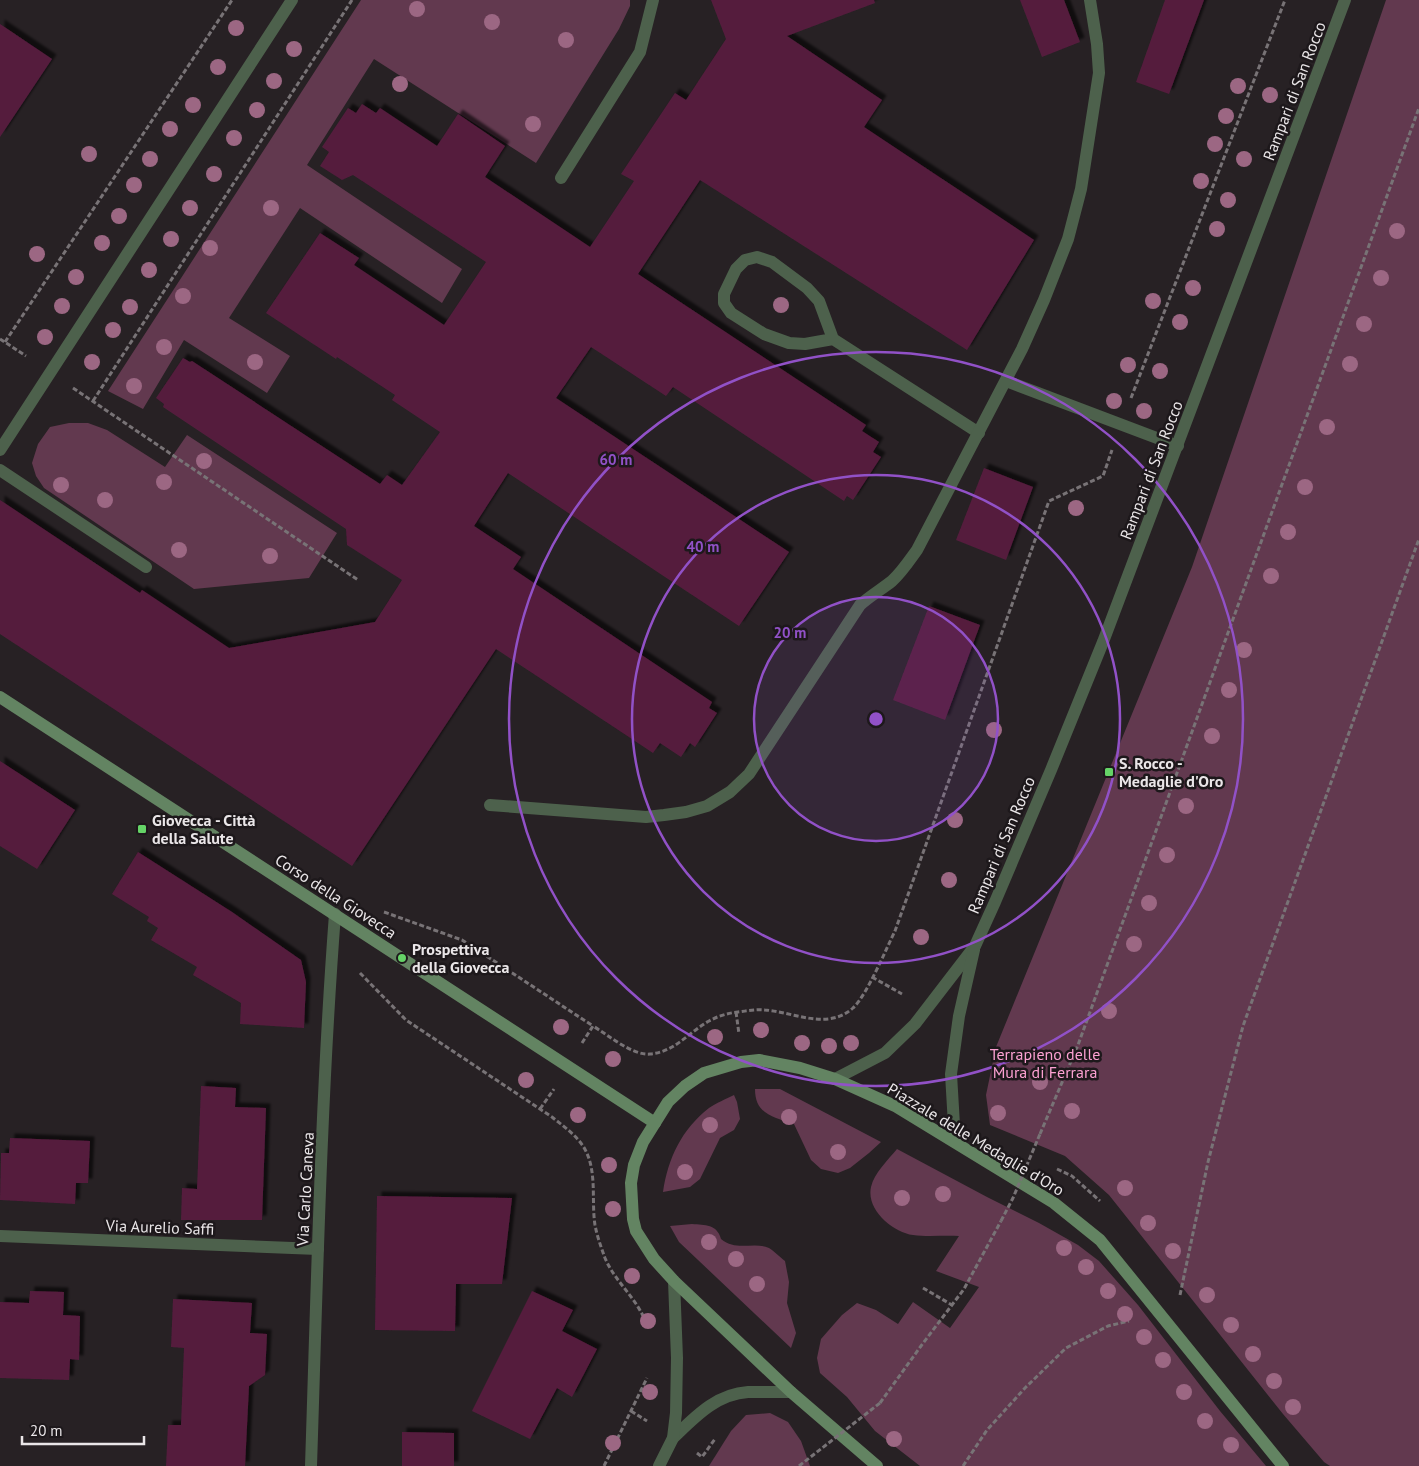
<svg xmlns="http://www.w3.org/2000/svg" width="1419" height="1466" viewBox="0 0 1419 1466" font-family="'PT Sans',sans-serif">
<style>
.green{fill:#62394f}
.building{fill:#541c3d;filter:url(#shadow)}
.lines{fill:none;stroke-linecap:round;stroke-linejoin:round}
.path{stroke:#787376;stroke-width:3;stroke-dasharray:5 2.5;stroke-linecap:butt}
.lane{stroke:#4d614c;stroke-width:12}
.street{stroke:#4d614c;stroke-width:12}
.secondary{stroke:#638462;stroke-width:12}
.path-bridge{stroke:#787376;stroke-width:3;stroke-dasharray:5 2.5;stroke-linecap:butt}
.tree{fill:#9c6783}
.ring{fill:none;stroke:#9151c7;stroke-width:2.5}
.poi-dot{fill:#65d467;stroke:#1d181b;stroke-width:2}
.labels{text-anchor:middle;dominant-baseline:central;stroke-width:5;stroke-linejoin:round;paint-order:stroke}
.street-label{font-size:16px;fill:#eae6e8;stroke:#1d181b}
.poi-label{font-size:16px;font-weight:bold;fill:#eae6e8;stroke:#1d181b;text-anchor:start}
.park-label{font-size:16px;fill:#fba0d1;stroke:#1d181b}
.centre{fill:#9151c7;stroke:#1d181b;stroke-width:2.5}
.ring-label{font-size:15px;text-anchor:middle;font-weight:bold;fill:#9151c7;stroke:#1d181b;stroke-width:5;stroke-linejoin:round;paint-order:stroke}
</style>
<defs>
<filter id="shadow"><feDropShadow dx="4.5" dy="-4.5" stdDeviation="1" flood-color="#0009"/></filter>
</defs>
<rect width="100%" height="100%" fill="#272124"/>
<!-- green -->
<g class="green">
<polygon points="361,0 630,0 630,6 619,29 536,163 374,59 307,165 462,269 442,303 300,208 229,318 290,356 267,393 184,340 143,409 108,391"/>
<polygon points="1386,0 1419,0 1419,1466 1330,1466 1324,1462 1283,1414 1109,1195 1065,1156 990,1125 986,1095 996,1047 1192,567"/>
<polygon points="69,423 88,423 107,430 165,467 187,435 337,533 309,578 194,589 44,488 36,476 32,463 38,444 50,427"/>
<path d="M 755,1089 L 780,1089 L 881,1142 L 869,1153 L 850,1168 L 838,1173 L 821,1169 L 811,1160 L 794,1124 C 774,1117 755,1115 755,1089 Z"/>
<path d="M 734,1095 L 737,1102 L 740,1119 L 734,1130 L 720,1138 L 700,1179 L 690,1187 L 663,1192 C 668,1158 682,1129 709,1108 C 716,1103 726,1099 734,1095 Z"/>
<path d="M 897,1149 L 987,1197 L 1039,1223 L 1078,1245 L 1099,1261 L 1138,1305 L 1220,1411 L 1266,1466 L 920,1466 L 875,1431 L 847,1397 L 820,1373 L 817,1358 L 821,1339 L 842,1315 L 857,1303 L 876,1310 L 898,1324 L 913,1302 L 950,1328 L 979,1287 L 936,1271 L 959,1236 C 944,1235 928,1237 913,1235 C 893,1232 866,1210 871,1187 C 874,1173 888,1160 897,1149 Z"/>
<path d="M 692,1224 C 705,1225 717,1224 721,1239 C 737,1252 753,1241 769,1248 C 774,1251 780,1257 785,1261 L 789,1282 L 787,1303 L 796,1333 L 791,1348 L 679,1242 L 670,1226 Z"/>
<polygon points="770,1413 788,1422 801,1441 810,1466 709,1466 731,1431 746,1415"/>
</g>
<!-- building -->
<g class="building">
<polygon points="711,0 874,0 875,3 787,36 882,100 864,127 1034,240 967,350 700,180 638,274 866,425 862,431 879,442 873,452 881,457 853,500 847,496 844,501 673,387 666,396 591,347 556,398 789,552 739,626 508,473 474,526 521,557 513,569 712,702 709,708 717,713 695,747 690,743 681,757 660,743 653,753 496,649 352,866 0,634 0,500 140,593 142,590 229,648 375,622 402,580 347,545 346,529 163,407 164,404 156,398 183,358 190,362 192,361 380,484 387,475 402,485 440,432 392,400 395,395 337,357 336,359 266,313 320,233 359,258 354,265 444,325 486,262 353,175 342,180 320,166 329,152 322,147 348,108 356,113 362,104 376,113 380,108 437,146 458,114 505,146 485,177 590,247 634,181 621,174 675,93 686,100 726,39"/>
<polygon points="1020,0 1064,0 1080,42 1042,57"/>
<polygon points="1165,0 1204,0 1169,94 1136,82"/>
<polygon points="0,24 52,59 0,137"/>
<polygon points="984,468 1033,487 1006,560 956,540"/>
<polygon points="929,606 980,625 945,720 893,700"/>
<polygon points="0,761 75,810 37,869 0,846"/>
<polygon points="138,852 232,912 301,960 306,982 304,1028 240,1024 241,1003 193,975 197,967 151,940 158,928 147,921 149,917 112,894"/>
<polygon points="201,1086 236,1088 235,1107 266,1108 262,1220 181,1220 182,1188 197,1189"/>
<polygon points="10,1138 90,1141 88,1183 76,1183 75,1204 0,1200 1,1153 9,1153"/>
<polygon points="377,1196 512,1198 502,1284 456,1284 455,1331 375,1330"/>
<polygon points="30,1291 64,1292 63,1315 80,1316 79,1360 70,1359 69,1380 0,1378 0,1302 29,1303"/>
<polygon points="532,1291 573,1310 562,1331 597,1349 572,1397 557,1388 530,1439 472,1411"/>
<polygon points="173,1299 252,1303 250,1333 267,1334 265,1375 249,1386 245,1466 166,1466 168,1425 181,1425 184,1348 171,1347"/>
<polygon points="402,1432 454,1433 454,1466 402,1466"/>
</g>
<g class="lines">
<!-- path -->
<g class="path">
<polyline points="0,339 26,356"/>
<polyline points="5,342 232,0"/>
<polyline points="73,388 358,580"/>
<polyline points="1131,398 1285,0"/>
<polyline points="93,401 352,0"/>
<polyline points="384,912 462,940 593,1026"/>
<path d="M 360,973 L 406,1020 L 552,1117 C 563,1126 575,1134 583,1146 C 598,1169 591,1200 595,1225 C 597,1236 601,1247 605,1258 C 615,1282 637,1298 646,1323"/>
<polyline points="872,977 902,994"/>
<polyline points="736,1012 739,1034"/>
<path d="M 582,1043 L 593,1026 C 608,1035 633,1056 650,1054 C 675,1052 689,1032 709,1021 C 718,1016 728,1013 738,1012 C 747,1011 756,1009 765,1010 C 794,1012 827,1031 853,1008 C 867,995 886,949 895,931 L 1049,501 L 1103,476 L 1112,450"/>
<polyline points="540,1109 554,1089"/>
<polyline points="1040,1134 1078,1045 1419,108"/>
<polyline points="1057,1169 1072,1176 1100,1201"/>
<polyline points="923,1288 952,1305"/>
<polyline points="1180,1295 1208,1162 1243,1026 1419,539"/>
<polyline points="880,1403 921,1346 964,1289 1001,1221"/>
<polyline points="631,1411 647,1421"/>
<polyline points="697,1453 702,1457 715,1439"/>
<polyline points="604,1466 647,1378"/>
<polyline points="963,1466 987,1430 1025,1388 1066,1348 1108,1326 1129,1321"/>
</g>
<!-- lane -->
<g class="lane">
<polyline points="561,178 640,52 653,0"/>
<polyline points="833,339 805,344 789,343 764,334 731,313 724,303 724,294 736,269 745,260 757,257 772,262 807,288 819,301 833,339 979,433"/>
<polyline points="1006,381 1178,446"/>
<polyline points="0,450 292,0"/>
<polyline points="0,470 146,567"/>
<path d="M 490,805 L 646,817 L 664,815 L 686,812 L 707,806 L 730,792 L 749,774 L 860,605 C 870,596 882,589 892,581 C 902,572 909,561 917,550 L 1022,349 L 1044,300 L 1068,239 L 1081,189 L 1099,73 L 1097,44 L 1090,0"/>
</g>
<!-- street -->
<g class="street">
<polyline points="835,1079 885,1053 915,1024 975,946 995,902 1051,770 1103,642 1345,0"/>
<polyline points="955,1142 951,1074 959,1016 974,950"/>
<polyline points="0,1236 318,1249"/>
<path d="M 673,1438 C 695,1417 716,1394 748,1392 C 762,1392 777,1392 791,1392"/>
<path d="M 311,1466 C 317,1282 321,1098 335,914"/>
<polyline points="659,1466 673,1438 676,1413 677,1358 674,1281"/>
</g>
<!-- secondary -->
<g class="secondary">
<polyline points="0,697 655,1123"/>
<polyline points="877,1466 791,1392 674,1281 654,1259 636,1231 633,1219 631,1183 634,1165 643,1142 668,1102 685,1086 704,1073 741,1062 759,1060 800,1068 835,1079 895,1106 1054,1203 1100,1240 1283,1466"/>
</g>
<!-- path-bridge -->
<g class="path-bridge">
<polyline points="1001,1221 1013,1198 1040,1134"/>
<polyline points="799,1466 880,1403"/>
</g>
</g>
<!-- trees -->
<g class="tree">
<circle cx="417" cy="9" r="8"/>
<circle cx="492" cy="22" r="8"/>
<circle cx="236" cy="28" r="8"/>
<circle cx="566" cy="40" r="8"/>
<circle cx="294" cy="49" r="8"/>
<circle cx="218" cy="67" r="8"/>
<circle cx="274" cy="81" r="8"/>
<circle cx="400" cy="84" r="8"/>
<circle cx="1238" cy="86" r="8"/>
<circle cx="1270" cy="95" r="8"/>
<circle cx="193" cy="105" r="8"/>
<circle cx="257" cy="110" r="8"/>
<circle cx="1226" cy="116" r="8"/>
<circle cx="533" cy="124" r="8"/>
<circle cx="170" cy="129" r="8"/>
<circle cx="234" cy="138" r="8"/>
<circle cx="1215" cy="144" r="8"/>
<circle cx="89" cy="154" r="8"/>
<circle cx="150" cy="159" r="8"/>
<circle cx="1244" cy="159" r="8"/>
<circle cx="214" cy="174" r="8"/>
<circle cx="1201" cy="181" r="8"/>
<circle cx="134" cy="185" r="8"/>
<circle cx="1228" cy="200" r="8"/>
<circle cx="190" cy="208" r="8"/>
<circle cx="271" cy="208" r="8"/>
<circle cx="119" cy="216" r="8"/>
<circle cx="1217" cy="229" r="8"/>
<circle cx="1397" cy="231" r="8"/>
<circle cx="171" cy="239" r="8"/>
<circle cx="102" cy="243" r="8"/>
<circle cx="210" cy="248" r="8"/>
<circle cx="37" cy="254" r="8"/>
<circle cx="149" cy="270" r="8"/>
<circle cx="76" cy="277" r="8"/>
<circle cx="1381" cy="278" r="8"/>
<circle cx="1193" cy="288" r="8"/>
<circle cx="183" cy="296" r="8"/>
<circle cx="1153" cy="301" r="8"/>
<circle cx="781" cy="305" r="8"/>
<circle cx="62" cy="306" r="8"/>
<circle cx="130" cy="307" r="8"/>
<circle cx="1180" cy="322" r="8"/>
<circle cx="1364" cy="324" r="8"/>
<circle cx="113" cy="330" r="8"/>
<circle cx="45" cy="337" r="8"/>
<circle cx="164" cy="347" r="8"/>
<circle cx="92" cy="362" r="8"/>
<circle cx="255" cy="362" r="8"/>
<circle cx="1350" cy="364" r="8"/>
<circle cx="1128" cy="365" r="8"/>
<circle cx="1160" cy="371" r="8"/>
<circle cx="134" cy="386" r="8"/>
<circle cx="1114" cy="401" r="8"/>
<circle cx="1144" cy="411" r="8"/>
<circle cx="1327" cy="427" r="8"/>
<circle cx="204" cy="461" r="8"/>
<circle cx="164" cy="482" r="8"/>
<circle cx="61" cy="485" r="8"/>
<circle cx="1305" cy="487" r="8"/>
<circle cx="105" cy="500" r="8"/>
<circle cx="1076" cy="508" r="8"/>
<circle cx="1288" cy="532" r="8"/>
<circle cx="179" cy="550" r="8"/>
<circle cx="270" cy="556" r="8"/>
<circle cx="1271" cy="576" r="8"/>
<circle cx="1244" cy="650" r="8"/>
<circle cx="1229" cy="690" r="8"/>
<circle cx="994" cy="730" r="8"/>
<circle cx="1212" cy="736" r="8"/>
<circle cx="1186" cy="806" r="8"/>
<circle cx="955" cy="820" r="8"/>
<circle cx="1167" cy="855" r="8"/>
<circle cx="949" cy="880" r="8"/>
<circle cx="1149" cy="903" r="8"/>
<circle cx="921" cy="937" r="8"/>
<circle cx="1134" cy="944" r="8"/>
<circle cx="1109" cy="1011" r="8"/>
<circle cx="561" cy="1027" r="8"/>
<circle cx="761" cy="1030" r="8"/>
<circle cx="715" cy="1037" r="8"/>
<circle cx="802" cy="1043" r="8"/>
<circle cx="851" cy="1043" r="8"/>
<circle cx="829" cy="1046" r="8"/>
<circle cx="613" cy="1059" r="8"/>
<circle cx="526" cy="1080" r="8"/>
<circle cx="1040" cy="1082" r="8"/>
<circle cx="1072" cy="1111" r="8"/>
<circle cx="998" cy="1113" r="8"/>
<circle cx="578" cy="1115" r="8"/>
<circle cx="789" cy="1117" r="8"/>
<circle cx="710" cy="1125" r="8"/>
<circle cx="838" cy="1152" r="8"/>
<circle cx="609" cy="1165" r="8"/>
<circle cx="685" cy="1172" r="8"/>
<circle cx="1125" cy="1188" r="8"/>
<circle cx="943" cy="1194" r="8"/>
<circle cx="902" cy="1198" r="8"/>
<circle cx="613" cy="1209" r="8"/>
<circle cx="1148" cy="1223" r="8"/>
<circle cx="709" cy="1242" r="8"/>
<circle cx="1064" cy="1248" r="8"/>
<circle cx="1173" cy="1251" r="8"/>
<circle cx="736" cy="1259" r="8"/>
<circle cx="1086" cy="1267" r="8"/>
<circle cx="632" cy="1276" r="8"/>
<circle cx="757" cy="1284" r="8"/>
<circle cx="1108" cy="1291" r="8"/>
<circle cx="1207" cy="1295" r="8"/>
<circle cx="1125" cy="1314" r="8"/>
<circle cx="648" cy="1321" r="8"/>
<circle cx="1231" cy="1325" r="8"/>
<circle cx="1144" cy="1337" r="8"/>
<circle cx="1253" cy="1354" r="8"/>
<circle cx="1163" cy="1360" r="8"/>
<circle cx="1274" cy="1381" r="8"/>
<circle cx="650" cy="1392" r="8"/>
<circle cx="1184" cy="1392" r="8"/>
<circle cx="1293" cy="1407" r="8"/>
<circle cx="1205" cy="1421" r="8"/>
<circle cx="894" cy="1439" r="8"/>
<circle cx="613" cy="1443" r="8"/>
<circle cx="1231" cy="1445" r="8"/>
</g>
<!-- distance rings -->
<circle cx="876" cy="719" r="122" fill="#9151c7" fill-opacity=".12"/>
<g class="ring">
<circle cx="876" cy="719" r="122"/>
<circle cx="876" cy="719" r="244"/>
<circle cx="876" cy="719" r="367"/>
</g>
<!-- markers -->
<g class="poi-dot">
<rect x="1104" y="767" width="10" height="10" rx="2.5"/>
<rect x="137" y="824" width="10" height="10" rx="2.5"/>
<circle cx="402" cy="958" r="5"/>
</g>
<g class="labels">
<!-- street labels -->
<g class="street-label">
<text transform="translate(1294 91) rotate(-69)">Rampari di San Rocco</text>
<text transform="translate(1151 470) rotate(-69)">Rampari di San Rocco</text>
<text transform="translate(1001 845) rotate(-67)">Rampari di San Rocco</text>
<text transform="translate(336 896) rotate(33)">Corso della Giovecca</text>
<text transform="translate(976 1139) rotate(31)">Piazzale delle Medaglie d'Oro</text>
<text transform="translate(305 1189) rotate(-87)">Via Carlo Caneva</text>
<text transform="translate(160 1227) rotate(2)">Via Aurelio Saffi</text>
</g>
<!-- poi labels -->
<g class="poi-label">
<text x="1119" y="763">S. Rocco -<tspan x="1119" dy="18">Medaglie d'Oro</tspan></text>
<text x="152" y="820">Giovecca - Città<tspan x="152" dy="18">della Salute</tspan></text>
<text x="412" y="949">Prospettiva<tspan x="412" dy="18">della Giovecca</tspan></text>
</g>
<!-- park labels -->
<g class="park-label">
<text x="1045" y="1054">Terrapieno delle<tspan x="1045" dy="18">Mura di Ferrara</tspan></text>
</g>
</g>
<circle cx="876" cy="719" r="8" class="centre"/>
<g class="ring-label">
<text x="616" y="465">60 m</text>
<text x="703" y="552">40 m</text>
<text x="790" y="638">20 m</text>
</g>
<!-- scale -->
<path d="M22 1436v8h122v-8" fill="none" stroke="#eae6e8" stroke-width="2.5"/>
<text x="30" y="1436" font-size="15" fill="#eae6e8" stroke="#1d181b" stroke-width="4" paint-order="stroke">20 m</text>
</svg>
